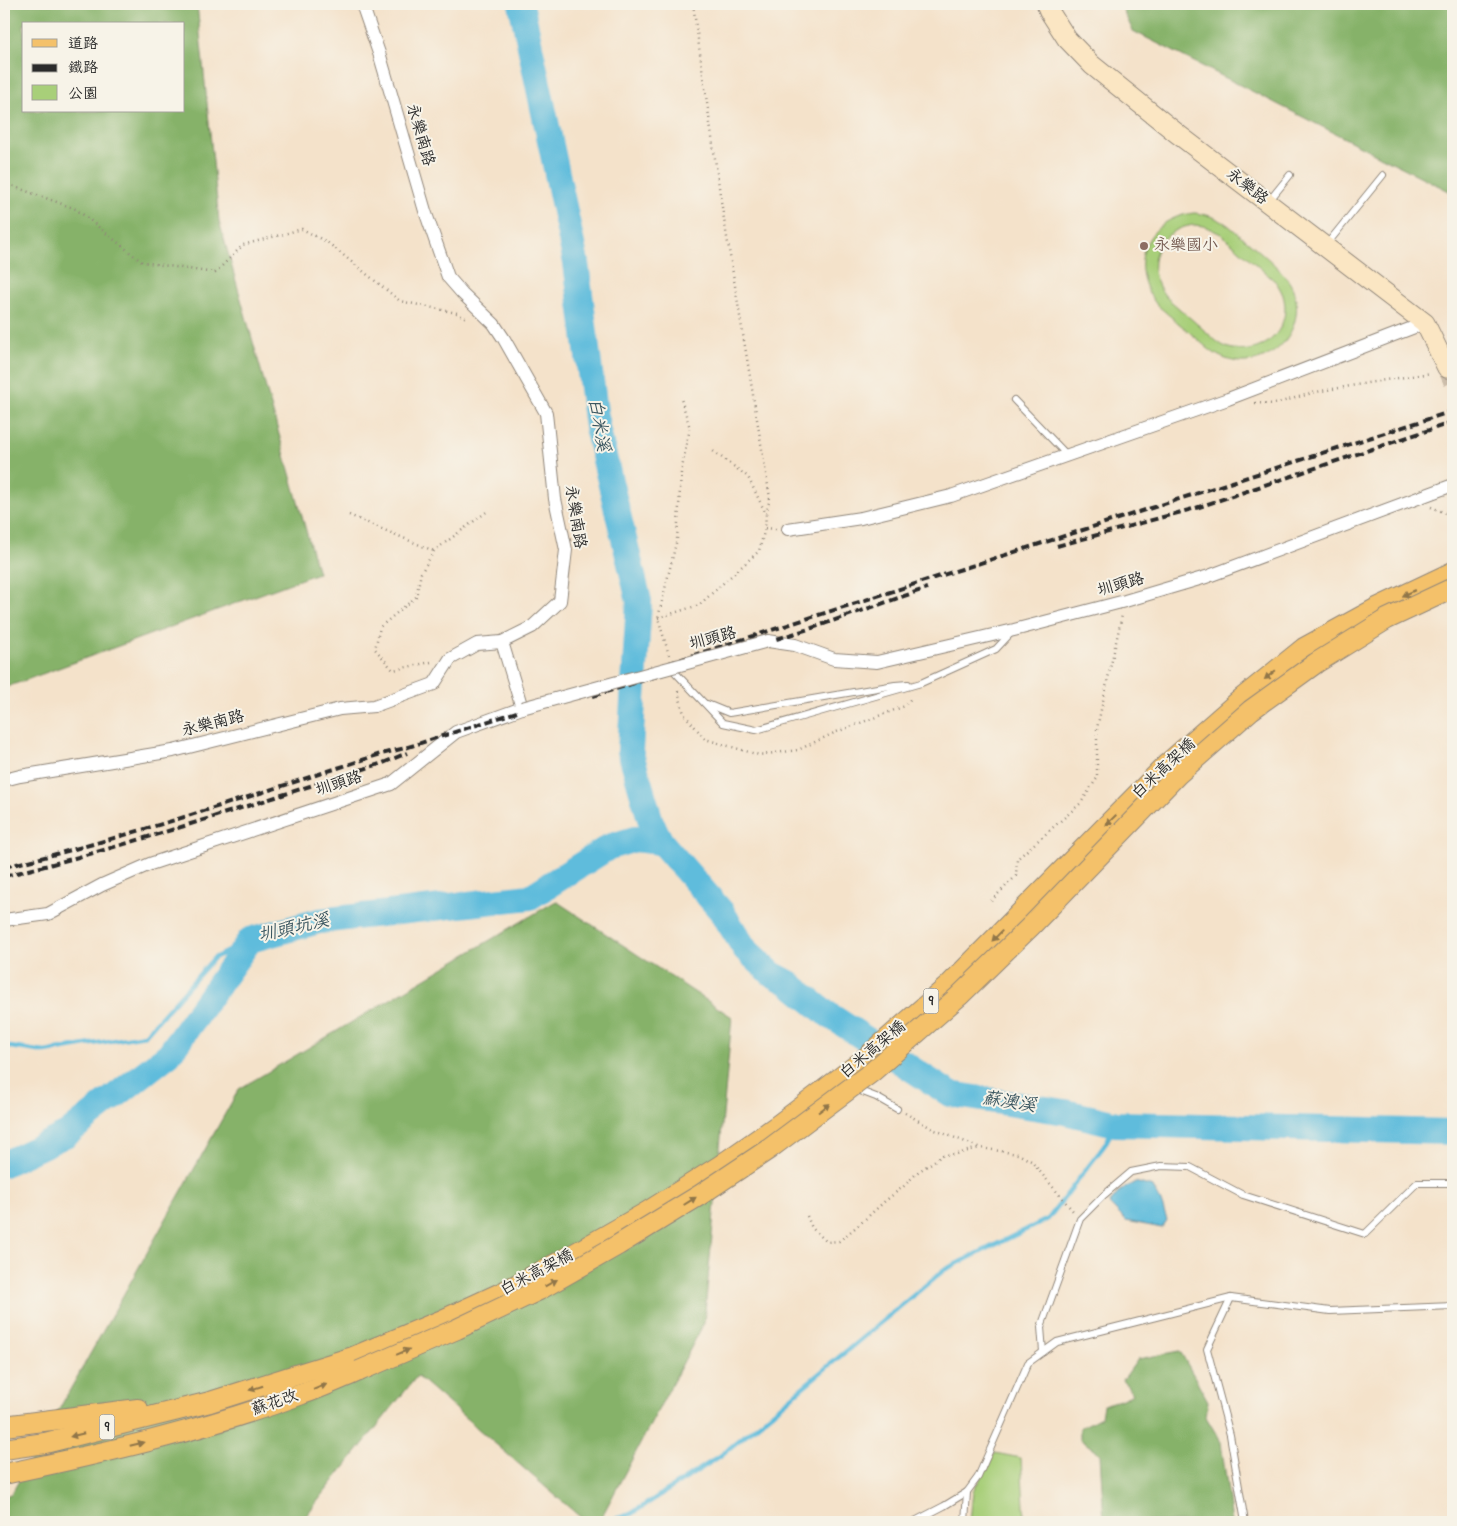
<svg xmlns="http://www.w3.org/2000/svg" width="1457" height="1526" viewBox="0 0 1457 1526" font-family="'Indie Flower','LXGW WenKai TC',sans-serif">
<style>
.green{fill:#a8cf79;stroke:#6a7d52;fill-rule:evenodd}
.forest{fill:#86b269;stroke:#586e4a;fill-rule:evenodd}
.water{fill:#5ebcdc;stroke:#447484}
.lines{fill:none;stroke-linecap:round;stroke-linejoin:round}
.stream{stroke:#5ebcdc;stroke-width:4.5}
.river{stroke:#5ebcdc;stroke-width:26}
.secondary-tunnel{stroke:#ccbdaa;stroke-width:19;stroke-dasharray:19 9;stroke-linecap:butt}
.lane-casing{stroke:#90867a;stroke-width:8}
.street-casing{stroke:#90867a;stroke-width:14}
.secondary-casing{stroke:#90867a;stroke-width:21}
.primary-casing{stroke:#90867a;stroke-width:22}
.path{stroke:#90867a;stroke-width:2.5;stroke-dasharray:1 4;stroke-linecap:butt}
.lane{stroke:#fff;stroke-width:6}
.street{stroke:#fff;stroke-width:12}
.secondary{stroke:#fbe6c3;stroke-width:19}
.primary{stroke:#f4c16a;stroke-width:20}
.rail{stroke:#2b2b2b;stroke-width:4;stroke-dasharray:8 4;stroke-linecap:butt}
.street-bridge-casing{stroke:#90867a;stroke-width:14;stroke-linecap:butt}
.primary-bridge-casing{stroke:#90867a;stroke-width:22;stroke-linecap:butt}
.street-bridge{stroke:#fff;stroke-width:12}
.primary-bridge{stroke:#f4c16a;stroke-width:20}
.oneway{fill:#90764a}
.education-dot{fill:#8d6e63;stroke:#f7f3e8;stroke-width:2}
.labels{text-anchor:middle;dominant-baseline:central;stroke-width:4;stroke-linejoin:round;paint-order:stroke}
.shield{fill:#f7f3e8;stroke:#686764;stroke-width:1}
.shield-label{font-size:15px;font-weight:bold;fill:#2b2b2b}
.street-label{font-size:16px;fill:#2b2b2b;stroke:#f7f3e8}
.education-label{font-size:16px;fill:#785e54;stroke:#f7f3e8;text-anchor:start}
.water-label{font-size:18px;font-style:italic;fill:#3a5660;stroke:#f7f3e8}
</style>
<rect width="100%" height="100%" fill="#f7f3e8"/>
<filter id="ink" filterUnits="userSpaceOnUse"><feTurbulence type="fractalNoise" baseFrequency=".02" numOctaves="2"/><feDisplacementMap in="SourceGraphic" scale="10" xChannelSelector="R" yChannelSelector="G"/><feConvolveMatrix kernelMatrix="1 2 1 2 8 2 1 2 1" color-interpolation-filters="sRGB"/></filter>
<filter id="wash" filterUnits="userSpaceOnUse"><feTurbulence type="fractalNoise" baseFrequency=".0096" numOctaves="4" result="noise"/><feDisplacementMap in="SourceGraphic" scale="20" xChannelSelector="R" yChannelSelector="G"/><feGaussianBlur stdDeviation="1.12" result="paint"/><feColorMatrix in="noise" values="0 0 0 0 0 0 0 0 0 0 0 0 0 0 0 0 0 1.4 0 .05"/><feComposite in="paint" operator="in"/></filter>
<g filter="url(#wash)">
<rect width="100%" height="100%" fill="#f4e2ca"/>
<!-- green -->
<g class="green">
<path d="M 1194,213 C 1208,214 1217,218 1228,225 C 1244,239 1282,267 1291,285 C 1312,326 1270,375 1226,359 C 1214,355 1205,346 1195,337 C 1183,327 1170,316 1157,305 C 1126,266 1144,219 1194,213 ZM 1194,225 L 1204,226 L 1221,234 L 1276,282 C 1279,287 1283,293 1284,299 C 1291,331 1260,359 1229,348 C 1219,345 1212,337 1204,330 C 1191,319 1179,308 1166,297 C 1141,266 1156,230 1194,225 Z"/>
<polygon points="995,1453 1021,1458 1025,1522 970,1522 973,1491"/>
</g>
<!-- forest -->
<g class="forest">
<path d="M 4,4 L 197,4 L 219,221 L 318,573 L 4,688 ZM 24,24 L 184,24 L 184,111 L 24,111 Z"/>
<polygon points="1120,4 1453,4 1453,193 1133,31"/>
<polygon points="556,901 732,1017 704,1323 599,1522 586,1522 417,1376 301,1522 4,1522 4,1497 12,1493 239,1089"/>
<polygon points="1180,1351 1208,1401 1206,1417 1221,1442 1232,1522 1104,1522 1100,1454 1080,1439 1080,1428 1101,1417 1103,1405 1120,1400 1133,1394 1123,1380 1138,1359"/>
</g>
<!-- water -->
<polygon class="water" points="1135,1182 1153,1187 1161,1202 1167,1220 1162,1228 1126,1221 1109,1204 1120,1191"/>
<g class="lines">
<!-- stream -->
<g class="stream">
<polyline points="4,1046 45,1052 145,1035 214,958 250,940"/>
<polyline points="606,1522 631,1514 720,1456 944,1270 1048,1219 1104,1146 1116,1124"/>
</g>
<!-- river -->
<g class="river">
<polyline points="521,4 576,263 597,427 639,601 630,751 651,822 661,842 722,912 745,949 772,974 789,983 826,1013 950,1094 1065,1112 1116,1124 1453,1132"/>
<polyline points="4,1164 67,1134 169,1054 250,940 319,921 530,897 609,847 635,839 661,842"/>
</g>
</g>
</g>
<g filter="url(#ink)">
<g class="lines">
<!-- secondary-tunnel -->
<polyline class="secondary-tunnel" points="1447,368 1453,382"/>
<!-- lane casing -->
<g class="lane-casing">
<g id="lane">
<polyline points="1269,201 1290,175"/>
<polyline points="1327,244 1383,175"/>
<polyline points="1014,400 1067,455"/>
<polyline points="672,669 723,723 756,730 921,683 996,649 1011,633"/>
<polyline points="707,704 729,713 895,685 908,684"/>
<polyline points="855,1089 876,1097 897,1109"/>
<polyline points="1231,1298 1207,1349 1230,1435 1245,1522"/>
<polyline points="1043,1352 1041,1327 1080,1219 1104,1195 1131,1172 1161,1166 1190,1167 1243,1195 1365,1234 1417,1183 1453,1183"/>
<polyline points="913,1522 944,1506 967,1492 978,1477 1028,1363 1057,1342 1231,1298 1330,1311 1453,1306"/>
<polyline points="965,1522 967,1492"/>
</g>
</g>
<!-- street casing -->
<g class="street-casing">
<g id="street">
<polyline points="788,529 861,518 951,496 1228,399 1425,323"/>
<polyline points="768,641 795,645 834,659 877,662 1014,630 1125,601 1206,577 1453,485"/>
<polyline points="4,780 20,776 173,751 340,709 374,706 434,684 450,659 477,644 502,642 532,627 560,601 566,550 555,499 546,413 504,339 494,324 462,293 448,277 425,211 380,56 362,4"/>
<polyline points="4,920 48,914 102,885 150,864 391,784 456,732 522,708 502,642"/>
</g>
</g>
<!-- secondary casing -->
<g class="secondary-casing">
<polyline id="secondary" points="1046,4 1049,11 1067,39 1092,65 1179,135 1425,323 1447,368"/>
</g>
<!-- primary casing -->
<g class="primary-casing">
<g id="primary">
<polyline points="4,1426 138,1409"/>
<polyline points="4,1449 45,1443 210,1402 353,1357 440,1321 505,1291 572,1255 647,1212 721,1165 778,1125 862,1061 949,985 1167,764 1241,699 1304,648 1377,608 1453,572"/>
<path d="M 4,1474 C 105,1453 205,1430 302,1394 C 321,1388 340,1379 359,1371"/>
</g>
</g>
<!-- path -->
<g class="path">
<polyline points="693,4 721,201 770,498 766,514"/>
<polyline points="4,183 76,209 142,262 215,273 243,245 302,229 327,242 400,301 457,313 469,320"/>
<polyline points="1255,403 1274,404 1316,392 1379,381 1431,373"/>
<polyline points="1431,507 1453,516"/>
<polyline points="349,515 434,551"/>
<polyline points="765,528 776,529"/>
<polyline points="658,618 699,605 759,551 765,528 766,514 748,477 713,451"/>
<polyline points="669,655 658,618 677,539 681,473 690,428 681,399"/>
<polyline points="431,662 393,670 375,649 380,627 416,597 421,573 434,551 489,510"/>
<polyline points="678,691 684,714 705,739 759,755 798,750 834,733 905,706 912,697"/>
<polyline points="991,901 1016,876 1017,859 1081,803 1097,778 1097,728 1122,615"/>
<polyline points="905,1113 935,1130 981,1148 1018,1154 1031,1161 1073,1211"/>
<polyline points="807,1216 812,1228 827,1242 839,1241 861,1223 884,1202 904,1186 918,1172 943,1155 957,1154 979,1148"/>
</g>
<!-- lane -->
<use href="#lane" class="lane"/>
<!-- street -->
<use href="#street" class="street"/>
<!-- secondary -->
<use href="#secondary" class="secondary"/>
<!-- primary -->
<use href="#primary" class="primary"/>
<!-- rail -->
<g class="rail">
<polyline points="1057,546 1196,508 1453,422"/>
<polyline points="593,696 812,628 927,588"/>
<path d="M 4,867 C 131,837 256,794 381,754 L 405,748 L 1453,411"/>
<path d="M 4,876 C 132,846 257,802 383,763 L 407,753"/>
</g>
<!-- street-bridge casing -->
<g class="street-bridge-casing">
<polyline id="street-bridge" points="522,708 768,641"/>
</g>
<!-- primary-bridge casing -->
<g class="primary-bridge-casing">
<polyline id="primary-bridge" points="359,1371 457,1329 539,1290 618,1245 700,1195 769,1149 872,1072 959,996 1031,926 1177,775 1251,710 1316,663 1387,619 1453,588"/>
</g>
<!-- street-bridge -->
<use href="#street-bridge" class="street-bridge"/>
<!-- primary-bridge -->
<use href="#primary-bridge" class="primary-bridge"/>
</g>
<!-- one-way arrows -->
<defs><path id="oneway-solid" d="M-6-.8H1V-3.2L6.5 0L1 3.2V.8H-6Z" transform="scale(1.25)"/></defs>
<g class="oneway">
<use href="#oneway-solid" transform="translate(1409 593) rotate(155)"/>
<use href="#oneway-solid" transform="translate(1270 675) rotate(141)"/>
<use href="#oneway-solid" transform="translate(1111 820) rotate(135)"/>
<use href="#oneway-solid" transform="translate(997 936) rotate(134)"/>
<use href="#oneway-solid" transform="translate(824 1108) rotate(-37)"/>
<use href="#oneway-solid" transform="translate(690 1201) rotate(-32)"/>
<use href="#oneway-solid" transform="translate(551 1283) rotate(-29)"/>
<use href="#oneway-solid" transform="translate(403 1352) rotate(-23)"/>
<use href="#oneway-solid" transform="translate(320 1387) rotate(-22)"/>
<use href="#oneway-solid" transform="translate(256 1388) rotate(162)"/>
<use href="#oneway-solid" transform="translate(77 1435) rotate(166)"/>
<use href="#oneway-solid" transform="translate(137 1444) rotate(-14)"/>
</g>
</g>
<!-- markers -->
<circle class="education-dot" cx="1144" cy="246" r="5"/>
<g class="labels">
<!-- shield labels -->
<g class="shield">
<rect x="923.5" y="988.5" width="15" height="25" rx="4"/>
<rect x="99.5" y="1414.5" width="15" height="25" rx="4"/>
</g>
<g class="shield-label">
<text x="931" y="1001">9</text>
<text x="107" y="1427">9</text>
</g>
<!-- street labels -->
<g class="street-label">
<text transform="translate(420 135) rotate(74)">永樂南路</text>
<text transform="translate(1247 187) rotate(38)">永樂路</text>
<text transform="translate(575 517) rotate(81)">永樂南路</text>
<text transform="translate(1121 585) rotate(-16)">圳頭路</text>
<text transform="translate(713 639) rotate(-15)">圳頭路</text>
<text transform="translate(213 724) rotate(-14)">永樂南路</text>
<text transform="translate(1164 769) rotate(-43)">白米高架橋</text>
<text transform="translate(339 784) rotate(-18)">圳頭路</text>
<text transform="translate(873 1050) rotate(-40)">白米高架橋</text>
<text transform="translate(537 1273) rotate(-28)">白米高架橋</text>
<text transform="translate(275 1403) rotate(-19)">蘇花改</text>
</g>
<!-- education labels -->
<g class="education-label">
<text x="1154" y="246">永樂國小</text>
</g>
<!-- water labels -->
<g class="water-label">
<text transform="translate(598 425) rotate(80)">白米溪</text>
<text transform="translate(294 929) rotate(-13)">圳頭坑溪</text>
<text transform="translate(1009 1103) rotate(9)">蘇澳溪</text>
</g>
</g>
<!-- margin -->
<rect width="1457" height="1526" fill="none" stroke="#f7f3e8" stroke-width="20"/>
<!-- legend -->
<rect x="22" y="22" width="162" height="90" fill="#f7f3e8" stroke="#a5a39c"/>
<rect x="32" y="39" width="25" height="8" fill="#f4c16a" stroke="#a5a39c"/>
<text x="68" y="48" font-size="15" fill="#2b2b2b">道路</text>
<rect x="32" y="64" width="25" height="8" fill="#2b2b2b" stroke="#a5a39c"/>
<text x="68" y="72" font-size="15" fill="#2b2b2b">鐵路</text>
<rect x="32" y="85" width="25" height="15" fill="#a8cf79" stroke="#a5a39c"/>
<text x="68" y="98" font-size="15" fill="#2b2b2b">公園</text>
</svg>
